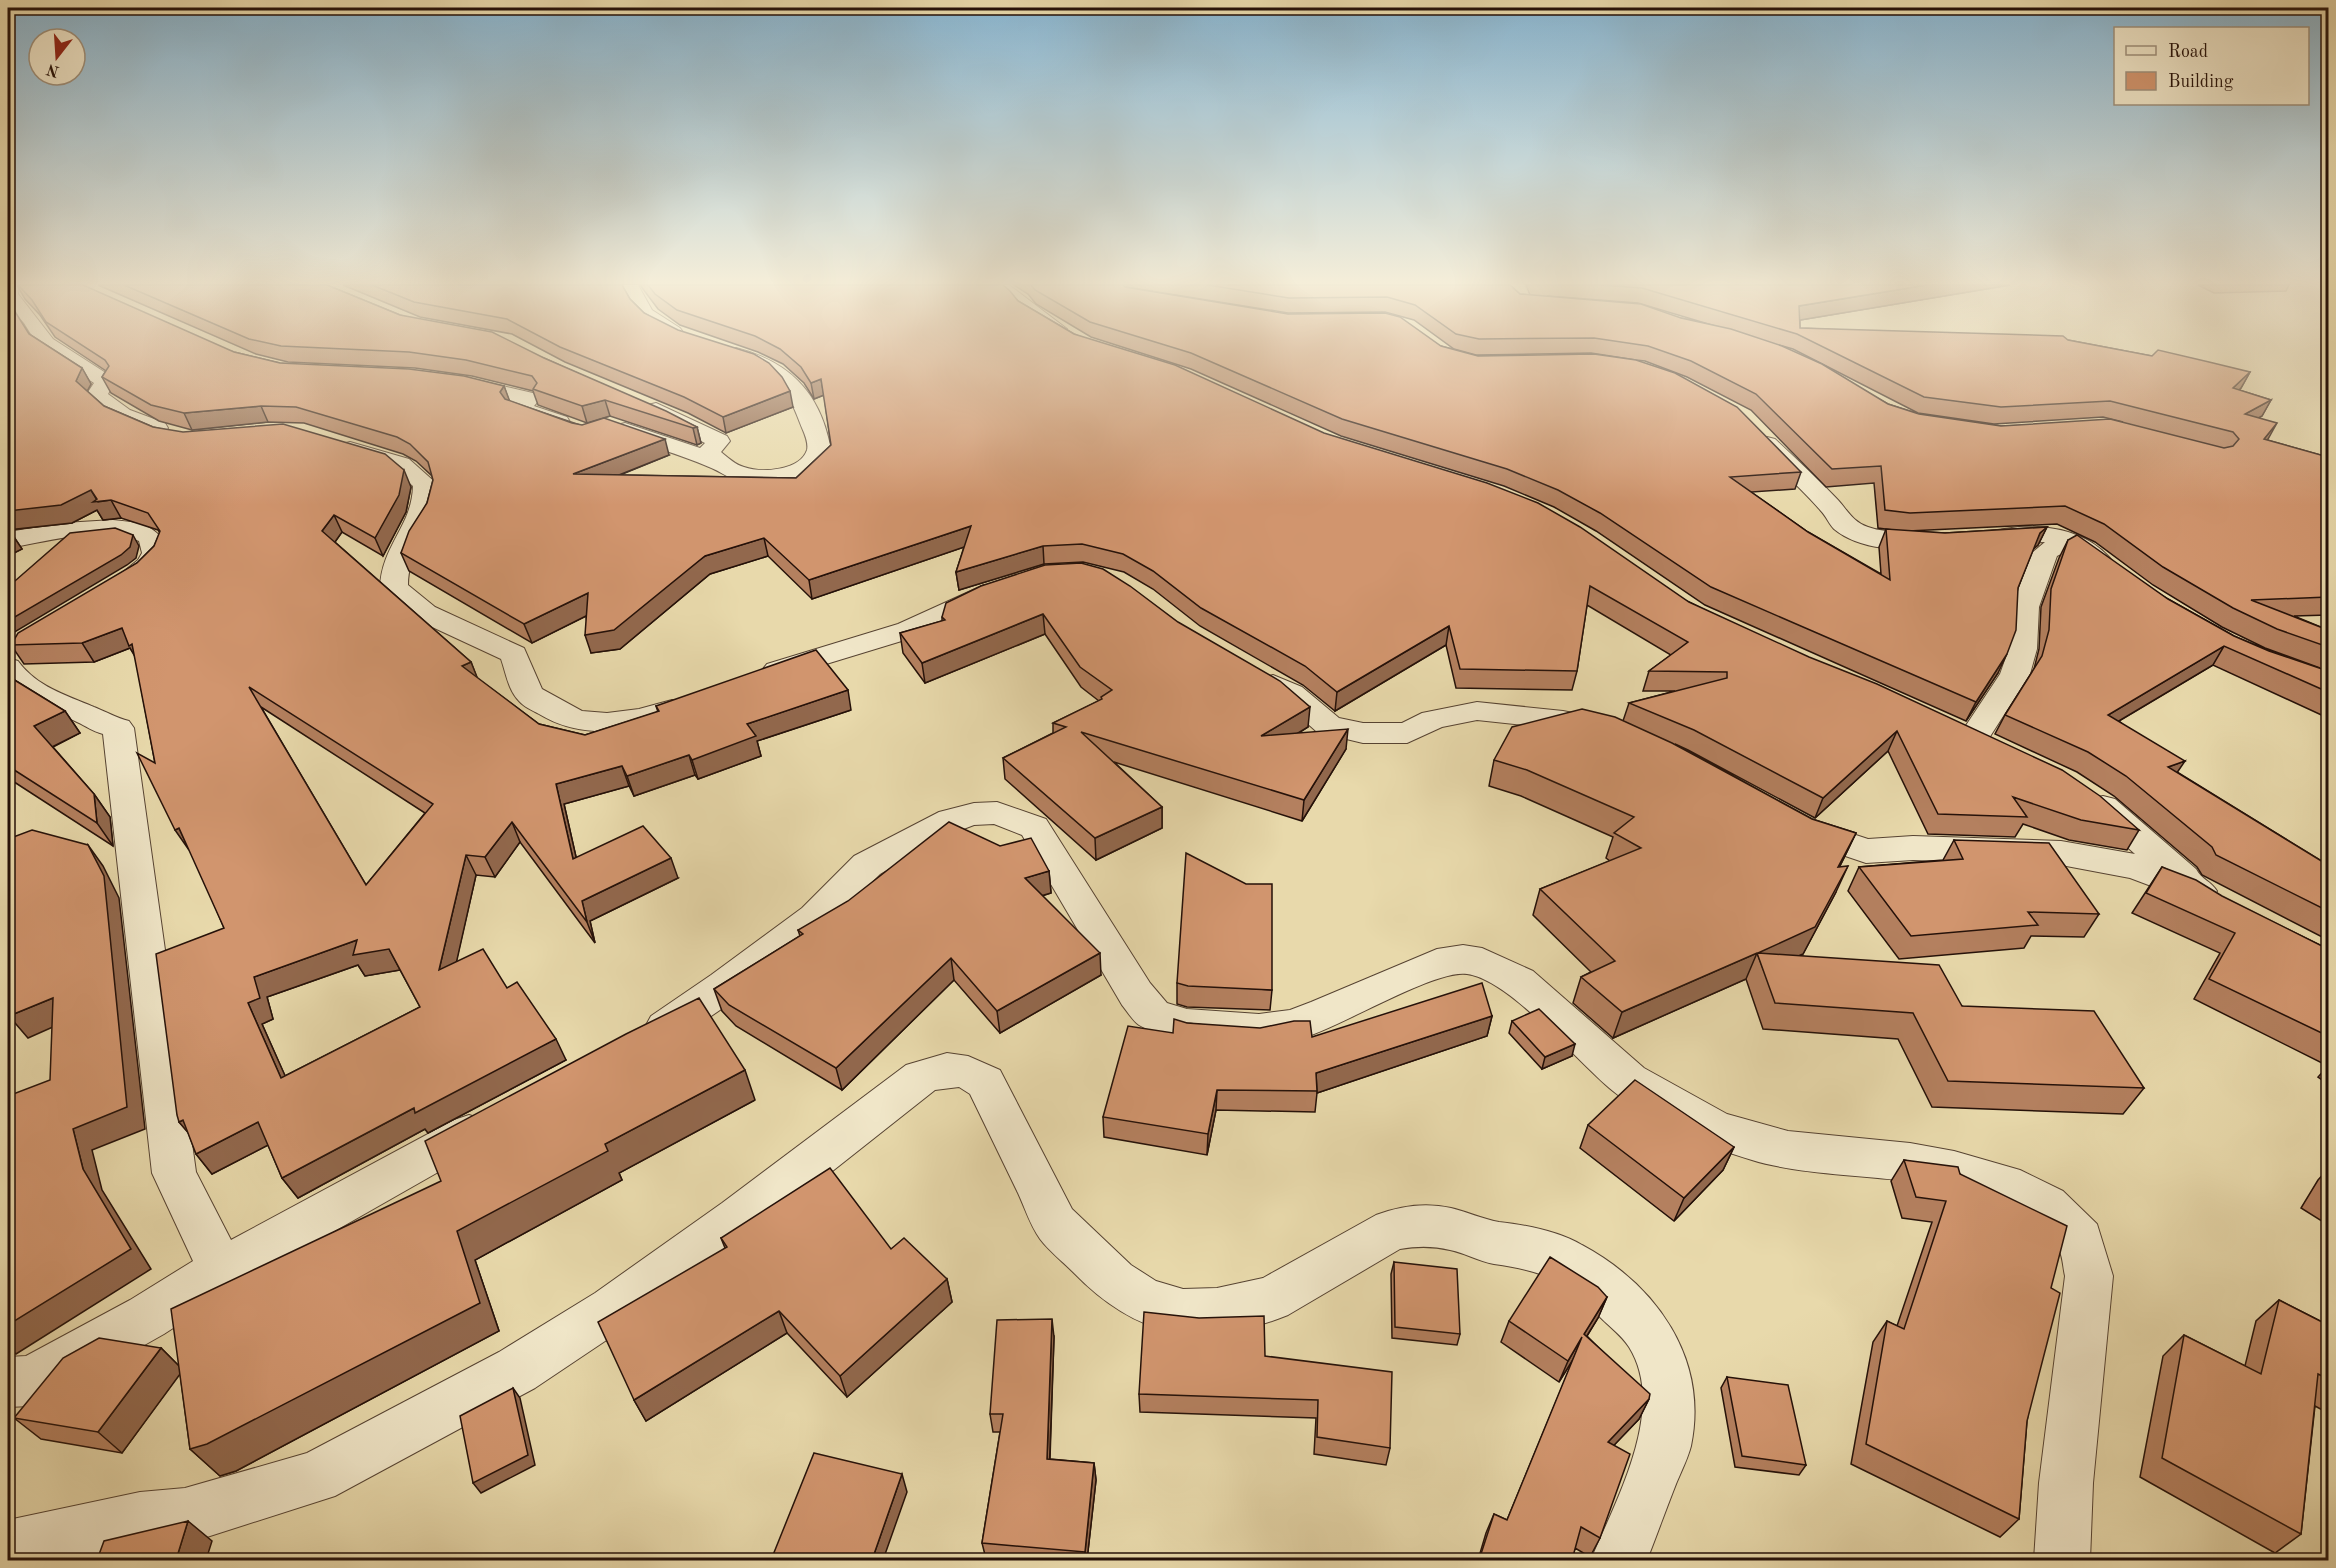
<svg xmlns="http://www.w3.org/2000/svg" width="2336" height="1568" viewBox="0 0 2336 1568" font-family="'Old Standard TT',serif">
<style>
.lines{fill:none;stroke-linecap:round;stroke-linejoin:round}
.minor-casing{stroke:#564332;stroke-width:2}
.minor{fill:#f0e6c8;fill-rule:evenodd}
.wall{fill:#b4805f;stroke:#251109;stroke-width:1.5;fill-rule:evenodd}
.shaded-wall{fill:#92684d;stroke:#251109;stroke-width:1.5}
.building{fill:#d1956e;stroke:#251109;stroke-width:1.5;fill-rule:evenodd}
</style>
<rect width="100%" height="100%" fill="#e8d9ab"/>
<filter id="stains"><feTurbulence type="fractalNoise" baseFrequency=".00333" numOctaves="4"/><feColorMatrix values="0 0 0 0 .2 0 0 0 0 .09 0 0 0 0 .02 0 0 0 .5 -.17"/></filter>
<radialGradient id="worn" r=".72"><stop offset=".6" stop-color="#630" stop-opacity="0"/><stop offset="1" stop-color="#630" stop-opacity=".3"/></radialGradient>
<g class="lines">
<!-- minor casing -->
<g class="minor-casing">
<g id="minor">
<path d="M 8,285 L 19,285 L 18,294 L 53,339 L 112,377 L 115,381 L 108,394 L 130,410 L 165,423 L 168,428 L 165,433 C 142,438 99,414 86,395 L 94,383 L 39,347 L 24,323 L 8,306 Z"/>
<path d="M 620,285 L 638,285 L 652,310 L 680,328 L 683,332 L 680,336 C 652,343 628,308 620,285 Z"/>
<polygon points="987,285 1009,285 1067,329 1057,335 1020,314 1013,304"/>
<path d="M 736,348 C 788,361 819,391 830,445 C 828,482 769,488 742,482 C 729,479 720,471 709,467 C 679,454 647,445 617,435 L 614,430 L 617,425 L 625,423 L 700,448 L 705,443 L 648,415 L 645,410 L 648,405 L 656,403 L 727,436 L 730,441 L 721,452 C 728,458 736,465 744,467 C 761,473 800,471 807,450 C 809,441 803,431 800,423 C 784,379 772,375 729,358 L 726,354 L 729,350 Z"/>
<polygon points="464,377 537,394 540,399 534,406 567,417 570,422 567,427 559,429 511,413 508,408 513,402 457,387 454,383 457,379"/>
<path d="M 1767,437 L 1775,439 C 1796,459 1818,479 1838,500 C 1848,511 1853,522 1868,527 C 1890,535 1913,529 1936,535 L 1940,540 L 1936,545 C 1906,553 1859,550 1834,529 C 1829,524 1826,516 1821,511 C 1802,489 1779,469 1759,449 L 1756,444 L 1759,439 Z"/>
<path d="M 350,442 L 409,459 L 437,484 C 437,522 408,547 408,585 L 435,607 L 524,648 L 542,689 L 582,711 L 607,713 L 639,709 L 672,700 L 683,702 L 687,709 C 680,719 667,721 655,724 C 615,734 575,736 539,714 C 532,710 524,707 519,701 C 508,690 506,673 501,659 L 415,619 L 380,587 C 382,545 412,526 413,486 L 393,469 L 342,454 L 339,449 L 342,444 Z"/>
<path d="M 113,520 C 140,523 153,523 168,547 C 168,570 141,588 121,583 L 117,577 L 138,560 L 142,553 L 139,541 C 99,525 48,542 8,548 L 8,532 L 64,523 Z"/>
<path d="M 2019,527 C 2057,525 2094,534 2117,567 L 2113,573 C 2094,578 2082,562 2067,551 L 2057,556 L 2039,607 L 2037,649 L 2030,674 L 1984,746 L 1973,749 L 1962,746 L 1957,739 L 2000,674 L 2009,649 L 2011,607 L 2033,552 L 2045,542 L 1999,544 L 1990,541 L 1986,536 L 1990,531 Z"/>
<polygon points="984,585 994,587 998,593 994,599 918,636 777,679 767,676 762,670 767,664 898,624"/>
<path d="M 8,658 L 18,661 C 37,687 66,695 94,707 C 107,712 116,718 129,721 L 134,728 L 196,1172 L 231,1240 L 454,1120 L 469,1115 L 484,1120 L 491,1133 L 484,1146 L 238,1286 L 164,1334 L 49,1399 L 31,1406 L 8,1407 L 8,1357 L 26,1356 L 130,1300 L 193,1261 L 152,1173 L 103,734 C 92,731 86,726 77,722 C 53,710 27,705 8,686 Z"/>
<polygon points="1273,675 1302,687 1339,718 1363,723 1402,723 1422,713 1477,702 1563,711 1602,719 1607,726 1602,733 1591,736 1563,729 1477,720 1442,727 1407,743 1363,743 1317,732 1280,699 1262,690 1258,684 1262,678"/>
<path d="M 2103,796 L 2115,799 L 2196,869 C 2202,880 2211,881 2217,891 L 2212,900 L 2199,904 L 2130,878 L 2061,865 L 1913,860 L 1866,863 L 1795,839 L 1790,831 L 1795,823 L 1807,819 L 1868,839 L 1913,836 L 2061,841 L 2135,854 L 2091,815 L 2086,807 L 2091,799 Z"/>
<path d="M 997,802 L 1046,819 L 1150,983 L 1167,1003 L 1187,1009 L 1259,1014 L 1290,1010 L 1311,1002 L 1437,949 L 1463,945 L 1482,948 L 1533,971 L 1644,1068 L 1727,1114 L 1788,1131 L 1910,1143 L 1954,1151 L 2020,1170 L 2063,1191 L 2097,1224 L 2113,1276 L 2093,1483 L 2090,1560 L 2034,1560 L 2039,1483 L 2065,1276 C 2063,1268 2063,1257 2059,1250 C 2056,1244 2049,1239 2045,1234 C 1978,1164 1839,1187 1752,1160 C 1704,1146 1652,1123 1613,1091 C 1577,1062 1511,980 1467,974 C 1433,969 1336,1031 1293,1041 C 1264,1047 1236,1044 1207,1042 C 1188,1041 1155,1035 1139,1025 C 1133,1021 1127,1011 1122,1005 L 1022,835 L 994,824 L 974,825 L 940,838 L 880,874 L 828,926 L 739,997 L 679,1038 L 665,1043 L 651,1038 L 645,1027 L 651,1016 L 711,975 L 802,908 L 854,856 L 939,812 L 974,803 Z"/>
<path d="M 947,1053 L 968,1056 L 1000,1070 L 1072,1209 L 1131,1265 L 1156,1281 L 1183,1289 L 1217,1288 L 1263,1278 L 1376,1215 C 1400,1206 1425,1202 1451,1208 C 1468,1212 1482,1219 1499,1222 C 1526,1225 1558,1231 1582,1245 C 1656,1285 1709,1358 1691,1446 C 1688,1458 1681,1472 1676,1484 C 1666,1509 1657,1535 1647,1560 L 1591,1560 C 1615,1501 1668,1409 1629,1347 C 1622,1336 1610,1327 1601,1318 C 1565,1281 1545,1271 1494,1264 C 1478,1261 1465,1253 1450,1250 C 1433,1246 1418,1246 1400,1249 L 1288,1315 C 1200,1350 1138,1339 1072,1271 C 1062,1261 1048,1250 1040,1239 C 1030,1225 1025,1208 1018,1193 C 1002,1160 986,1127 970,1094 L 959,1087 L 935,1090 L 754,1233 L 629,1325 L 535,1388 L 335,1496 L 185,1544 L 140,1548 L 80,1560 L 8,1560 L 8,1520 L 140,1492 L 185,1488 L 307,1453 L 499,1352 L 595,1293 L 722,1203 L 906,1065 Z"/>
</g>
</g>
<!-- minor -->
<use href="#minor" class="minor"/>
</g>
<!-- wall -->
<g class="wall">
<polygon points="17,285 234,352 280,363 504,386 509,401 669,455 620,475 796,478 831,445 824,395 814,399 804,383 783,364 758,352 680,325 658,309 640,285 1003,285 1018,301 1074,334 1689,602 2139,830 2127,850 2069,840 2023,824 2015,837 1928,834 1888,751 1815,818 1688,750 1675,744 1812,819 1856,833 1840,866 1836,892 1803,954 1799,955 1962,1006 2144,1088 2123,1114 1932,1107 1898,1039 1763,1029 1746,979 1613,1038 1573,1003 1581,977 1591,972 1533,915 1540,889 1610,861 1606,858 1613,837 1521,796 1489,786 1494,760 1623,721 1629,703 1675,691 1643,691 1649,671 1671,655 1587,605 1577,671 1572,690 1456,688 1446,645 1335,711 1303,685 1200,626 1153,589 1124,572 1083,562 1044,564 959,590 956,572 964,547 812,599 768,556 710,574 620,649 591,653 586,616 532,643 409,571 401,553 427,503 433,480 432,476 416,461 403,454 304,423 268,422 192,430 159,421 111,393 102,377 106,371 55,337 40,315 25,299"/>
<polygon points="98,285 327,285 400,315 544,358 697,427 701,443 697,445 610,416 587,423 538,405 533,391 472,376 415,368 288,362 256,354"/>
<polygon points="343,285 622,285 630,299 644,313 793,407 726,433 688,413 565,362 512,334 420,317"/>
<path d="M 1014,285 L 1510,285 L 1520,294 L 1530,295 L 1526,285 L 2010,285 L 1800,320 L 1800,328 L 2068,340 L 2152,356 L 2250,372 L 2241,388 L 2239,390 L 2271,400 L 2262,416 L 2258,418 L 2267,440 L 2328,457 L 2328,615 L 2294,616 L 2328,630 L 2328,718 L 2213,665 L 2119,721 L 2177,772 L 2328,865 L 2328,940 L 2202,875 L 2197,867 L 2114,796 L 2077,772 L 1995,734 L 2005,715 L 2034,669 L 2039,649 L 2041,607 L 2059,558 L 2068,540 L 2168,599 L 2234,636 L 2269,651 L 2320,668 L 2265,648 L 2222,627 L 2153,585 L 2095,542 L 2057,524 L 1908,531 L 1945,533 L 2047,527 L 2038,545 L 2033,549 L 2018,588 L 1998,673 L 1966,721 L 1705,605 L 1596,531 L 1554,507 L 1504,486 L 1341,436 L 1191,369 L 1091,337 L 1036,304 L 1028,294 ZM 1126,287 L 1288,313 L 1385,312 L 1414,320 L 1454,349 L 1476,355 L 1591,353 L 1636,360 L 1478,356 L 1441,346 ZM 1547,296 L 1638,303 L 1715,326 L 1681,318 ZM 1779,345 L 1793,349 L 1918,413 L 1994,424 L 2103,417 L 2123,422 L 2001,426 L 1919,414 L 1888,404 ZM 1636,360 L 1645,361 L 1687,377 L 1751,410 L 1826,487 L 1874,483 L 1878,528 L 1893,530 L 1886,529 L 1879,547 L 1881,574 L 1808,532 L 1751,492 L 1795,489 L 1801,472 Z"/>
<polygon points="2198,285 2289,285 2286,291 2214,293"/>
<path d="M 8,303 L 29,334 L 82,368 L 91,384 L 87,391 L 104,406 L 153,427 L 411,487 L 406,512 L 383,556 L 342,532 L 335,542 L 471,662 L 477,678 L 539,724 L 585,735 L 658,712 L 656,706 L 851,710 L 757,741 L 761,756 L 698,779 L 695,775 L 634,796 L 629,786 L 564,804 L 576,857 L 678,878 L 590,921 L 595,943 L 520,842 L 495,877 L 476,875 L 456,962 L 507,988 L 566,1060 L 428,1133 L 425,1129 L 298,1198 L 282,1178 L 268,1145 L 212,1174 L 196,1154 L 188,1132 L 179,1122 L 224,928 L 155,763 L 135,655 L 130,648 L 94,662 L 24,664 L 11,645 L 137,563 L 154,546 L 160,533 L 158,530 L 121,518 L 103,520 L 97,510 L 72,523 L 8,530 L 8,531 L 10,531 L 22,549 L 8,556 ZM 261,707 L 425,813 L 366,885 ZM 358,965 L 365,976 L 400,970 L 420,1007 L 285,1076 L 262,1024 L 273,1019 L 267,997 Z"/>
<polygon points="981,586 1308,727 1299,733 1346,749 1302,821 1114,762 1162,807 1162,828 1096,860 1005,779 1003,758 1053,733 1053,723 1099,701 1081,687 1045,634 925,683 903,653 900,633 942,621 942,617"/>
<polygon points="8,676 65,711 80,733 53,747 94,794 110,817 113,846 8,778"/>
<polygon points="1954,840 2099,914 2084,937 2031,936 2024,948 1899,959 1848,891 1859,867 1943,860"/>
<polygon points="2162,867 2328,949 2328,1066 2194,999 2220,953 2132,913"/>
<polygon points="1049,871 1051,893 1042,896 1101,975 1000,1033 954,980 842,1090 736,1026 722,1011 714,989 800,936 798,930"/>
<polygon points="1177,983 1272,990 1270,1010 1187,1007 1177,1004"/>
<polygon points="1492,1016 1487,1036 1317,1093 1315,1112 1216,1110 1207,1155 1104,1137 1103,1117 1173,1033 1187,1023 1312,1037"/>
<polygon points="1512,1021 1572,1056 1542,1069 1509,1033"/>
<polygon points="2328,1066 2328,1084 2318,1077"/>
<polygon points="755,1100 619,1173 622,1180 475,1260 499,1331 236,1471 220,1476 190,1449 180,1373 122,1453 41,1439 14,1418 161,1348 179,1366"/>
<polygon points="1588,1125 1734,1147 1723,1170 1674,1221 1580,1148"/>
<polygon points="1904,1160 1960,1174 2051,1288 2027,1421 2019,1519 2000,1537 1851,1464 1873,1342 1887,1321 1897,1326 1932,1222 1902,1218 1891,1181"/>
<polygon points="2328,1169 2328,1225 2301,1208 2318,1180"/>
<polygon points="721,1238 891,1249 947,1279 952,1302 847,1397 787,1333 646,1421 634,1400 725,1248"/>
<polygon points="1394,1262 1460,1334 1457,1345 1392,1338 1391,1274"/>
<polygon points="1607,1297 1598,1318 1587,1336 1649,1399 1639,1419 1614,1445 1600,1538 1590,1557 1575,1548 1572,1560 1478,1560 1486,1533 1494,1514 1507,1520 1574,1358 1559,1382 1501,1342 1509,1321"/>
<polygon points="2279,1300 2328,1325 2328,1323 2328,1413 2315,1406 2301,1534 2275,1553 2140,1477 2163,1356 2184,1335 2245,1366 2256,1321"/>
<polygon points="1054,1337 1050,1459 1094,1463 1096,1480 1087,1560 1004,1560 986,1559 982,1543 1000,1432 993,1432 990,1414"/>
<polygon points="1265,1356 1390,1448 1386,1465 1314,1454 1316,1418 1140,1412 1139,1394"/>
<polygon points="1727,1377 1806,1465 1799,1475 1735,1467 1721,1388"/>
</g>
<!-- shaded-wall -->
<g class="shaded-wall">
<polygon points="1927,285 2010,285 1794,321 1799,306"/>
<polygon points="82,368 91,384 84,397 76,381"/>
<polygon points="2250,372 2241,388 2224,404 2233,388"/>
<polygon points="821,379 824,395 814,399 811,383"/>
<polygon points="504,386 510,402 506,408 500,392"/>
<polygon points="790,391 793,407 726,433 723,417"/>
<polygon points="605,400 610,416 587,423 582,406"/>
<polygon points="2271,400 2262,416 2236,430 2245,414"/>
<polygon points="261,406 268,422 192,430 184,413"/>
<polygon points="2277,423 2268,439 2254,456 2264,439"/>
<polygon points="697,427 701,443 697,445 693,428"/>
<polygon points="665,439 669,455 579,491 573,474"/>
<polygon points="404,470 411,487 406,512 383,556 375,538"/>
<polygon points="91,490 98,502 111,500 121,518 103,520 97,510 72,523 8,530 8,532 10,531 22,549 8,556 8,511"/>
<polygon points="334,515 342,532 330,549 322,531"/>
<polygon points="971,526 973,544 812,599 809,580"/>
<polygon points="2047,527 2038,545 2031,551 2040,533"/>
<polygon points="133,535 139,546 136,558 127,565 8,636 8,621"/>
<polygon points="764,538 768,556 710,574 620,649 591,653 585,635 705,556"/>
<polygon points="1043,546 1044,564 959,590 956,572"/>
<polygon points="588,593 594,612 532,643 524,624"/>
<polygon points="1043,614 1045,634 925,683 922,663"/>
<polygon points="1449,626 1446,645 1335,711 1337,692"/>
<polygon points="122,628 132,644 140,665 130,648 94,662 82,643"/>
<polygon points="2224,646 2213,665 2097,734 2108,715"/>
<polygon points="2007,654 1998,673 1966,721 1976,702"/>
<polygon points="471,662 479,682 462,666"/>
<polygon points="848,690 851,710 757,741 761,756 698,779 692,760 747,724"/>
<polygon points="1310,707 1308,727 1260,756 1261,736"/>
<polygon points="65,711 80,733 50,748 34,726"/>
<polygon points="1348,729 1346,749 1302,821 1304,800"/>
<polygon points="1897,731 1888,751 1815,818 1823,798"/>
<polygon points="689,755 695,775 634,796 627,776"/>
<polygon points="2185,761 2172,780 2168,767"/>
<polygon points="622,766 629,786 564,804 581,879 573,859 556,784"/>
<polygon points="94,794 110,817 113,846 97,823"/>
<polygon points="1162,807 1162,828 1096,860 1095,838"/>
<polygon points="512,822 520,842 495,877 485,857"/>
<polygon points="179,828 189,850 175,830"/>
<polygon points="1856,833 1844,858 1826,893 1838,867"/>
<polygon points="88,845 103,866 119,898 145,1129 92,1150 102,1190 151,1269 16,1354 8,1347 8,1325 83,1169 73,1129"/>
<polygon points="466,855 476,875 450,991 439,970"/>
<polygon points="671,858 678,878 590,921 595,943 587,922 582,901"/>
<polygon points="1848,866 1836,892 1803,954 1764,971 1757,953"/>
<polygon points="1049,871 1051,893 1027,900 1025,878"/>
<polygon points="357,940 389,949 400,970 365,976 358,965 267,997 273,1019 262,1024 295,1098 281,1078 248,1003 254,977"/>
<polygon points="1100,953 1101,975 1000,1033 997,1011"/>
<polygon points="1757,953 1746,979 1613,1038 1622,1012"/>
<polygon points="951,958 954,980 842,1090 836,1068"/>
<polygon points="53,998 71,1019 28,1038 9,1016"/>
<polygon points="1492,1016 1487,1036 1317,1093 1316,1073"/>
<polygon points="556,1039 566,1060 428,1133 425,1129 298,1198 282,1178 414,1108"/>
<polygon points="1575,1044 1572,1056 1542,1069 1545,1057"/>
<polygon points="745,1070 755,1100 619,1173 622,1180 475,1260 499,1331 236,1471 220,1476 190,1449 457,1231 605,1144"/>
<polygon points="1217,1090 1216,1110 1207,1155 1208,1134"/>
<polygon points="183,1120 196,1142 179,1122"/>
<polygon points="258,1122 274,1142 212,1174 196,1154"/>
<polygon points="1734,1147 1723,1170 1674,1221 1684,1198"/>
<polygon points="947,1279 952,1302 847,1397 840,1376"/>
<polygon points="1607,1297 1598,1318 1575,1355 1584,1334"/>
<polygon points="779,1311 787,1333 646,1421 634,1400"/>
<polygon points="1052,1319 1054,1337 1049,1476 1047,1459"/>
<polygon points="1582,1337 1574,1358 1559,1382 1568,1361"/>
<polygon points="161,1348 183,1370 122,1453 98,1432"/>
<polygon points="513,1388 520,1398 535,1465 481,1493 473,1483"/>
<polygon points="1649,1399 1639,1419 1598,1462 1608,1442"/>
<polygon points="1094,1463 1096,1480 1087,1560 1086,1560 1085,1552"/>
<polygon points="902,1474 907,1492 883,1560 872,1560"/>
<polygon points="188,1521 212,1541 206,1560 176,1560"/>
</g>
<!-- building -->
<g class="building">
<polygon points="18,285 83,285 234,352 280,363 409,369 464,376 504,386 500,392 505,399 572,423 582,425 604,418 665,439 573,474 796,478 831,445 821,379 811,383 801,367 780,349 755,336 677,310 655,294 648,285 1003,285 1010,291 1018,301 1074,334 1175,365 1324,433 1487,483 1538,503 1580,527 1689,602 1809,657 1877,684 2062,770 2100,796 2139,830 2081,820 2013,797 2027,817 1938,814 1897,731 1823,798 1694,730 1629,703 1727,678 1727,672 1649,671 1688,642 1590,586 1577,671 1460,669 1449,626 1337,692 1305,666 1201,608 1153,571 1123,554 1082,544 1043,546 956,572 971,526 809,580 764,538 705,556 614,630 585,635 588,593 524,624 401,553 409,531 427,503 433,480 428,462 410,444 397,437 296,407 261,406 184,413 151,405 102,377 109,366 105,360 46,322 32,300"/>
<polygon points="124,285 327,285 400,315 492,332 544,358 666,411 697,427 693,428 605,400 582,406 533,389 537,383 532,376 466,360 409,352 281,346 249,339"/>
<polygon points="372,285 622,285 630,299 644,313 678,330 754,354 769,363 782,377 790,391 723,417 684,397 560,347 507,319 414,302"/>
<polygon points="1031,285 1123,285 1125,287 1288,314 1385,313 1400,317 1441,346 1478,356 1594,354 1636,360 1675,373 1737,407 1801,472 1730,477 1808,532 1890,580 1886,529 1945,533 2047,527 2040,533 2018,588 2016,630 2007,654 1976,702 1711,587 1600,513 1558,490 1507,469 1342,419 1191,353 1090,322 1035,290"/>
<polygon points="1208,285 1510,285 1520,294 1641,304 1681,318 1731,329 1782,346 1822,364 1888,404 1919,414 2001,426 2110,419 2224,448 2233,446 2239,439 2233,432 2110,401 2001,407 1924,397 1797,334 1642,288 1601,285 1927,285 1799,306 1800,328 2063,336 2068,340 2152,356 2158,350 2209,362 2250,372 2233,388 2271,400 2245,414 2277,423 2264,439 2328,457 2328,597 2251,600 2328,630 2328,647 2277,629 2233,608 2163,567 2104,524 2065,506 1910,513 1885,510 1881,466 1832,469 1756,394 1691,361 1648,346 1594,338 1479,339 1456,334 1415,305 1387,297 1289,298"/>
<path d="M 8,303 L 14,310 L 29,334 L 82,368 L 76,381 L 104,406 L 153,427 L 183,432 L 283,424 L 385,454 L 404,470 L 399,495 L 375,538 L 334,515 L 322,531 L 471,662 L 462,666 L 539,724 L 585,735 L 659,711 L 656,706 L 816,650 L 848,690 L 747,724 L 756,736 L 692,760 L 689,755 L 627,776 L 622,766 L 556,784 L 573,859 L 643,826 L 671,858 L 582,901 L 587,922 L 512,822 L 485,857 L 466,855 L 439,970 L 483,949 L 507,988 L 517,982 L 556,1039 L 415,1113 L 414,1108 L 282,1178 L 258,1122 L 196,1154 L 183,1120 L 179,1122 L 177,1115 L 156,954 L 224,928 L 179,828 L 175,830 L 137,753 L 155,763 L 132,644 L 129,646 L 122,628 L 82,643 L 11,645 L 18,633 L 137,563 L 154,546 L 160,531 L 148,513 L 111,500 L 93,502 L 97,499 L 91,490 L 61,505 L 8,511 ZM 249,687 L 433,804 L 366,885 ZM 357,940 L 353,955 L 389,949 L 420,1007 L 281,1078 L 248,1003 L 260,998 L 254,977 Z"/>
<polygon points="115,528 133,535 130,547 121,555 8,621 8,587 70,533"/>
<polygon points="2077,535 2168,599 2234,636 2269,651 2328,671 2328,692 2224,646 2108,715 2185,761 2168,767 2328,865 2328,911 2216,855 2212,847 2126,776 2088,752 2005,715 2042,656 2049,630 2051,589 2068,540"/>
<polygon points="1081,563 1103,569 1130,586 1178,622 1280,681 1310,707 1261,736 1348,729 1304,800 1081,732 1162,807 1095,838 1003,758 1066,727 1053,723 1102,699 1101,697 1112,690 1080,667 1043,614 922,663 900,633 945,620 942,617 946,603 981,586 1045,565"/>
<polygon points="8,676 65,711 34,726 94,794 97,823 8,766"/>
<polygon points="1582,709 1615,717 1672,743 1812,819 1856,833 1838,867 1848,866 1815,927 1758,953 1939,965 1962,1006 2094,1011 2144,1088 1948,1081 1913,1013 1775,1003 1757,953 1622,1012 1581,977 1615,961 1540,889 1641,848 1614,833 1634,817 1527,770 1494,760 1512,727"/>
<polygon points="949,822 1000,846 1031,838 1049,871 1025,878 1100,953 997,1011 951,958 836,1068 729,1005 714,989 803,934 798,930 848,901"/>
<polygon points="32,830 88,845 104,876 127,1107 73,1129 83,1169 131,1249 8,1325 8,1096 50,1080 53,998 9,1016 8,1011 8,966 10,965 8,958 8,839"/>
<polygon points="1954,840 2049,843 2099,914 2028,912 2038,925 1911,936 1859,867 1963,859"/>
<polygon points="1186,853 1246,884 1272,884 1272,990 1188,986 1177,983"/>
<polygon points="2162,867 2196,880 2222,896 2328,949 2328,1036 2209,979 2235,933 2146,893"/>
<polygon points="1482,983 1492,1016 1316,1073 1317,1091 1217,1090 1208,1134 1103,1117 1128,1026 1173,1033 1174,1019 1187,1023 1260,1028 1294,1021 1310,1021 1312,1037"/>
<polygon points="699,998 745,1070 605,1144 608,1151 457,1231 480,1303 207,1444 190,1449 171,1309 441,1181 425,1141 626,1034"/>
<polygon points="1539,1009 1575,1044 1545,1057 1512,1021"/>
<polygon points="1635,1080 1734,1147 1684,1198 1588,1125"/>
<polygon points="1904,1160 1958,1167 1960,1174 2067,1226 2051,1288 2060,1293 2027,1421 2019,1519 1866,1444 1887,1321 1904,1329 1946,1201 1916,1197"/>
<polygon points="830,1168 891,1249 904,1238 947,1279 840,1376 779,1311 634,1400 598,1322 727,1247 721,1238"/>
<polygon points="2328,1177 2328,1190 2323,1186"/>
<polygon points="1550,1257 1598,1287 1607,1297 1584,1334 1650,1394 1649,1399 1608,1442 1630,1454 1600,1538 1581,1527 1572,1560 1479,1560 1494,1514 1507,1520 1582,1337 1568,1361 1509,1321"/>
<polygon points="1394,1262 1457,1269 1460,1334 1395,1327"/>
<polygon points="2279,1300 2328,1325 2328,1379 2318,1374 2301,1534 2162,1458 2184,1335 2261,1374"/>
<polygon points="1144,1312 1199,1318 1264,1316 1265,1356 1392,1372 1390,1448 1317,1437 1318,1400 1139,1394"/>
<polygon points="1052,1319 1047,1459 1094,1463 1085,1552 982,1543 1003,1414 990,1414 997,1320"/>
<polygon points="99,1338 161,1348 98,1432 14,1418 63,1358"/>
<polygon points="1727,1377 1788,1385 1806,1465 1742,1456"/>
<polygon points="513,1388 528,1455 473,1483 460,1416"/>
<polygon points="814,1453 902,1474 872,1560 771,1560"/>
<polygon points="188,1521 176,1560 97,1560 104,1541"/>
</g>
<!-- sky -->
<linearGradient id="sky" x2="0" y2="1"><stop stop-color="#88b6d2"/><stop offset="0.56" stop-color="#f5eed9"/><stop offset="1" stop-color="#f5eed9" stop-opacity="0"/></linearGradient>
<rect width="2336" height="505" fill="url(#sky)"/>
<!-- margin -->
<rect width="2336" height="1568" fill="none" stroke="#e8d9ab" stroke-width="30"/>
<rect x="9" y="9" width="2318" height="1550" fill="none" stroke="#251109" stroke-width="3"/>
<rect x="15" y="15" width="2306" height="1538" fill="none" stroke="#251109" stroke-width="1.5"/>
<!-- legend -->
<rect x="2114" y="27" width="195" height="78" fill="#f0e6c8" stroke="#9f917c" stroke-width="1.5"/>
<rect x="2126" y="46" width="30" height="9" fill="#f0e6c8" stroke="#9f917c" stroke-width="1.5"/>
<text x="2168" y="57" font-size="18" fill="#251109">Road</text>
<rect x="2126" y="72" width="30" height="18" fill="#d1956e" stroke="#9f917c" stroke-width="1.5"/>
<text x="2168" y="87" font-size="18" fill="#251109">Building</text>
<!-- north arrow -->
<g transform="translate(57 57) rotate(197)"><circle r="28" fill="#f0e6c8" stroke="#9f917c" stroke-width="1.5"/>
<path d="M0-4.5L10 22L0 15L-10 22Z" fill="#8f2418"/>
<text y="-9" font-size="16" font-weight="bold" text-anchor="middle" fill="#251109">N</text>
</g>
<rect width="100%" height="100%" filter="url(#stains)"/>
<rect width="100%" height="100%" fill="url(#worn)"/>
</svg>
